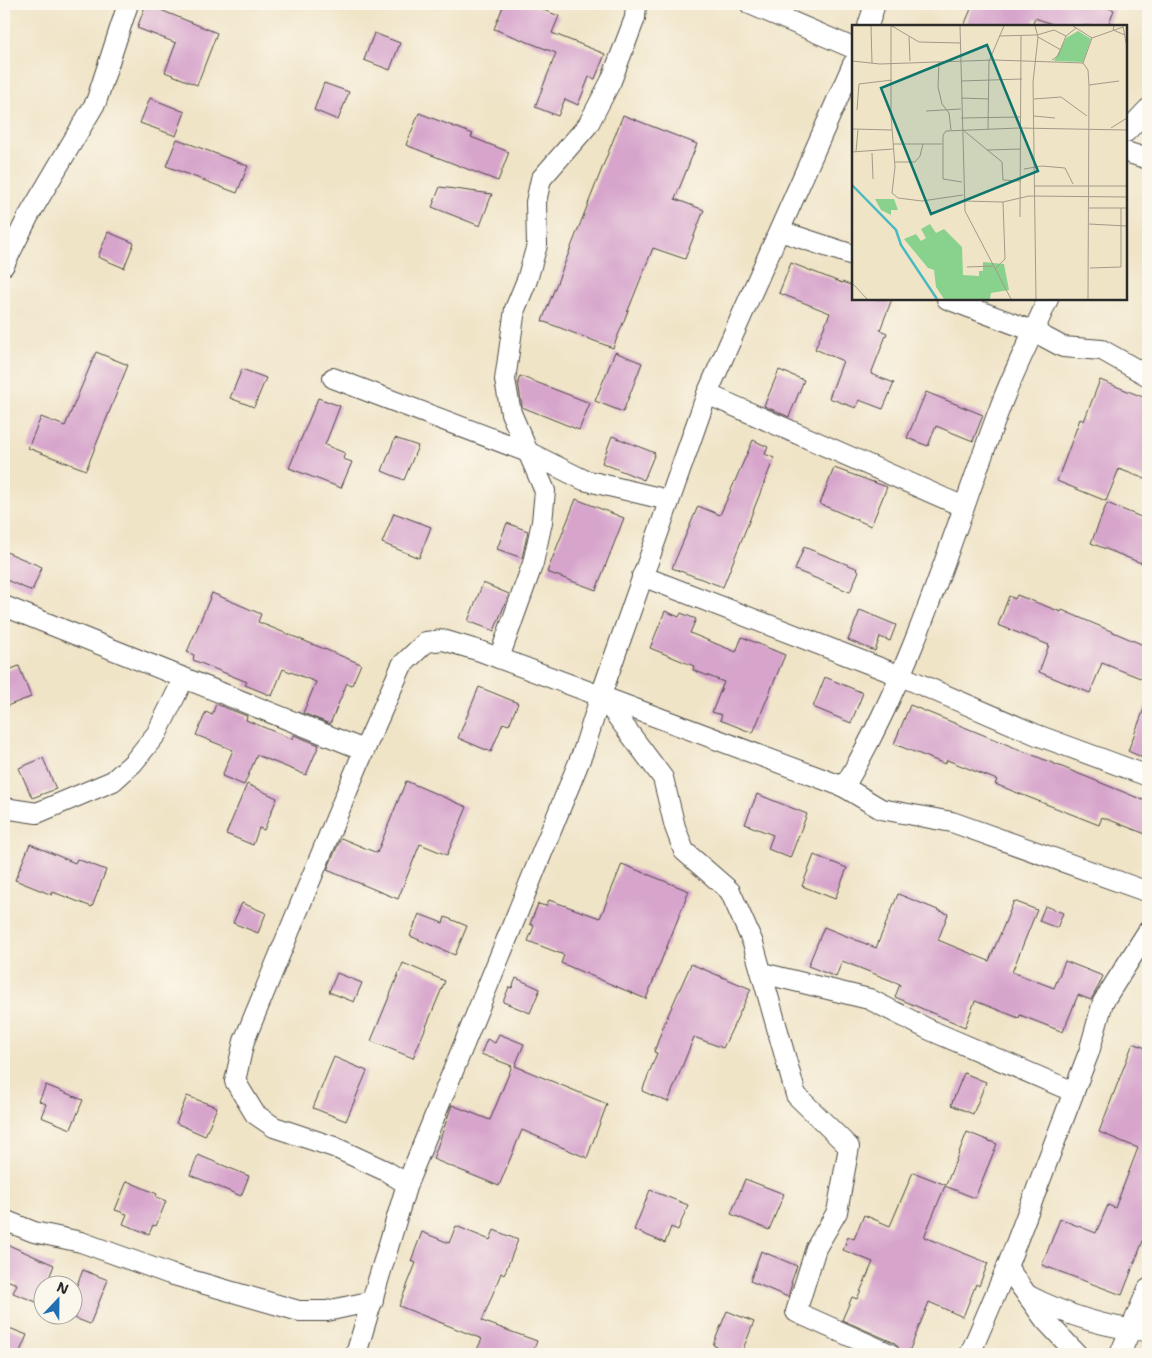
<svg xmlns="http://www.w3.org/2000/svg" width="1152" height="1358" viewBox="0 0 1152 1358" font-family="'Shantell Sans',sans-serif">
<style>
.building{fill:#d7a5cc}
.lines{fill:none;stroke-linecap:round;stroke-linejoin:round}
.street-casing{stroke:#494742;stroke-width:22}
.street{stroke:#fff;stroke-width:20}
.inset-river{fill:none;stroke:#4abac0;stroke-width:2.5}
.inset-road{fill:none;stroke:#a19a89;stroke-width:1}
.view{fill:#0f766e;fill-opacity:0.15;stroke:#0f766e;stroke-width:2.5}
.inset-edge{fill:none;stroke:#2b2b2b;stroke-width:2.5}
</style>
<rect width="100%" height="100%" fill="#fbf7ec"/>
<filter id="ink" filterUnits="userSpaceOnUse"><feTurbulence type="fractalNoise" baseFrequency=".02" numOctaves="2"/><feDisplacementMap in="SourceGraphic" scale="10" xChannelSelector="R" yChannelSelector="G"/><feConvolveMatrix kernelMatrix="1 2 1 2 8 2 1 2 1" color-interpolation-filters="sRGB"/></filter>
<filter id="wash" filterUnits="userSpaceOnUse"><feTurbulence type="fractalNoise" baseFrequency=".0096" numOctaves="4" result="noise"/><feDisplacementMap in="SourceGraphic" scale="20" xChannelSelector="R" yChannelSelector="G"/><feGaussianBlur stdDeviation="1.12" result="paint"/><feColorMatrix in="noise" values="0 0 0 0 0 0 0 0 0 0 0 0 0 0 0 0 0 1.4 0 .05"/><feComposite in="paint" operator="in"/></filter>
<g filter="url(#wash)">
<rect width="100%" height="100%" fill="#f0e4c7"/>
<g id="blocks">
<!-- building -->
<g class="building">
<polygon points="146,4 217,33 197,85 165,72 176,43 137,28"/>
<polygon points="504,4 528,4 559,16 552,33 605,54 595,79 589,77 578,105 565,99 558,116 535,107 556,53 494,29"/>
<polygon points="973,4 1097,4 1114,10 1108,26 1058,26 1035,18 1032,26 964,26"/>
<polygon points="374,33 400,43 390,70 364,60"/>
<polygon points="324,83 349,92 338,120 314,110"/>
<polygon points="150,98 185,112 176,136 140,123"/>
<polygon points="419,113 473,134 471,137 509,152 498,181 406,145"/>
<polygon points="623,115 697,144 675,199 704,210 685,259 653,248 613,348 542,321"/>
<polygon points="177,139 248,166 237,193 166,166"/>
<polygon points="440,187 492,194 480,226 432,207"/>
<polygon points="108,232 134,243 124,268 98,257"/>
<polygon points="791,263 842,283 842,282 853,286 853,299 892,299 880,330 887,333 871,374 894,383 883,409 859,400 856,408 829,398 843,361 815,349 830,313 779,293"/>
<polygon points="96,352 128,365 86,470 28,448 41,417 65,426"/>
<polygon points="615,352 642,363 623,412 595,401"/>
<polygon points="242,369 266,378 254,407 230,398"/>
<polygon points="779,370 804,380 789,417 764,406"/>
<polygon points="520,376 590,403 579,430 522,407 518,382"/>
<polygon points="1100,380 1148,399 1148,480 1119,469 1106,501 1057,481 1080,419 1084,421"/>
<polygon points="926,392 983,415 973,441 936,426 928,446 907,438"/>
<polygon points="318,398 340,406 325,445 345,453 343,459 352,462 341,488 289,468"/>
<polygon points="612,436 655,453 644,480 602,463"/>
<polygon points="395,438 418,446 404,480 382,471"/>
<polygon points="753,440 768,447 765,454 774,458 723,587 672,568 698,506 720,515"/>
<polygon points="834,468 887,487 871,526 820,504"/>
<polygon points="576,499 624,518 596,590 547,572"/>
<polygon points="1107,503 1148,520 1148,545 1141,563 1091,543"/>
<polygon points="394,513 431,527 419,558 382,543"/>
<polygon points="507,523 528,531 522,558 497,549"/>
<polygon points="804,547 856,568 859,571 850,592 795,570"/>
<polygon points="4,551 42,567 32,591 4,579"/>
<polygon points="483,583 509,594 494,631 468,621"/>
<polygon points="212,593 261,614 258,622 361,664 352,685 347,683 330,724 303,713 316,682 283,669 272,696 245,685 247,682 193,660 194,655 187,652"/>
<polygon points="1017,595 1061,612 1062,610 1148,647 1148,681 1102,663 1090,693 1039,672 1049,645 998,625 1009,596 1015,599"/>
<polygon points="860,610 896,625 890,641 880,637 875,651 848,640"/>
<polygon points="665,611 679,617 681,613 696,619 690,633 736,652 742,637 785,655 753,733 720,720 722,715 712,712 724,682 693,670 694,666 650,648"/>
<polygon points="19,666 31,697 4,707 4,672"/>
<polygon points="825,677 863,693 851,723 813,707"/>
<polygon points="479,687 518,703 509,725 503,723 491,752 458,738"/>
<polygon points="1147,701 1148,701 1148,760 1128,751"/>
<polygon points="216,704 247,716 246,720 292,739 294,735 319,745 306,775 257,755 244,785 222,776 233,750 196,735 206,712 212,715"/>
<polygon points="910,705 1148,802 1148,835 1102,817 1099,825 995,784 997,780 947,760 945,764 894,744"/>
<polygon points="43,758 56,789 32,798 19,768"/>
<polygon points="406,781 467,807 447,855 420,844 398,899 327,870 341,838 377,853"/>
<polygon points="247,784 277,798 264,830 259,828 253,845 226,834"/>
<polygon points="757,794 807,814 790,858 768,849 773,835 745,824"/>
<polygon points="30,844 75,863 77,859 106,870 92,907 53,892 52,895 15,880"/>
<polygon points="814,855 847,868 835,899 802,886"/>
<polygon points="622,864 689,891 646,999 561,963 564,955 528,941 534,926 530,924 538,904 546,906 549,900 600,918"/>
<polygon points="898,894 948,914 938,940 989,961 1014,901 1037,910 1012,972 1054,988 1065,961 1103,976 1099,985 1091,1000 1078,995 1063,1032 1020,1015 1019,1018 975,1001 965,1027 895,997 900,984 842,961 836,977 808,966 824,927 876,948"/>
<polygon points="242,903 266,913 258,933 233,923"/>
<polygon points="1045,906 1063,913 1057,928 1039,921"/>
<polygon points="419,914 443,923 445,917 467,926 455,955 410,936"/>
<polygon points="403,963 445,981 413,1058 371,1041"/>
<polygon points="691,964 751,989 723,1048 694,1037 668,1102 642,1091 657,1053 654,1052 664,1024"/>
<polygon points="337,973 362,983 354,1002 329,992"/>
<polygon points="516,978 540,989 530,1013 503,1002 509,987 512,988"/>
<polygon points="499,1034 524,1044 515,1066 607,1104 587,1158 522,1130 499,1186 433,1159 452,1105 490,1120 512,1066 481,1054 487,1039 495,1043"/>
<polygon points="1133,1043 1148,1049 1148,1081 1144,1093 1148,1095 1148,1228 1122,1295 1042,1265 1060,1219 1096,1233 1108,1205 1115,1208 1138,1148 1099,1132"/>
<polygon points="334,1057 367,1071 346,1121 313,1108"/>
<polygon points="964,1073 986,1082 973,1114 951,1105"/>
<polygon points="46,1085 83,1100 71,1129 41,1117 46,1104 39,1101"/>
<polygon points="187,1096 217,1107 205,1136 176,1123"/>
<polygon points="967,1132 997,1144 975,1198 945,1186 924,1237 988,1263 979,1286 976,1284 963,1317 929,1302 908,1354 901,1351 895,1343 842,1320 852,1297 857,1299 873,1262 843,1250 848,1237 854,1239 864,1215 890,1226 913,1172 946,1185"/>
<polygon points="198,1155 249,1176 241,1196 190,1175"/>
<polygon points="745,1179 784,1194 769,1230 731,1214"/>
<polygon points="127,1181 157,1194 156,1197 166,1201 156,1226 153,1225 149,1234 123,1224 127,1214 115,1210"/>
<polygon points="650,1190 688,1205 678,1230 671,1227 665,1243 634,1230"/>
<polygon points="456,1226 490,1240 494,1230 518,1240 504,1275 501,1273 482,1321 537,1341 532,1354 475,1354 482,1339 399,1306 416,1263 411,1261 422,1232 449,1243"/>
<polygon points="4,1243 54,1265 46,1286 42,1286 39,1303 13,1293 17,1284 4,1279"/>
<polygon points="761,1251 797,1266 791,1283 792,1283 788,1297 750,1281"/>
<polygon points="83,1270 108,1280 90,1324 72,1317 72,1297"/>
<polygon points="727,1311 754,1322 741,1354 734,1354 713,1345"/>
<polygon points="4,1326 27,1335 19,1354 4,1354"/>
</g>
</g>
</g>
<g filter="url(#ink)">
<use href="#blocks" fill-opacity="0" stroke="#494742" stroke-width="1"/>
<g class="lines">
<!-- street casing -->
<g class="street-casing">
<g id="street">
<polyline points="750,4 853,48"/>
<polyline points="868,26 875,4"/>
<polyline points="1126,132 1148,109"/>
<polyline points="1126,152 1148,159"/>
<polyline points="780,231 853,255"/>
<polyline points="4,265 28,217 96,102 128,4"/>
<polyline points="947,299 1033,331 1063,347 1102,350 1148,376"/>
<polyline points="333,378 530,453 584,480 668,500"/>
<polyline points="707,394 964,507"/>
<polyline points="642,576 901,676 1037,735 1148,776"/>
<polyline points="4,606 364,750"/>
<polyline points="499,658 533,563 542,522 545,491 511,413 505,380 515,309 527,280 537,245 536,202 541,179 588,125 611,81 635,18 636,4"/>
<polyline points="601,695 663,778 675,827 684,851 730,891 753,943 796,1095 849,1147 837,1212 816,1248 796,1312 890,1354"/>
<path d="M 844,787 C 914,669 951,538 999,410 C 1013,372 1032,336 1048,299"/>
<polyline points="4,808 37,813 113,781 133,763 157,733 184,678"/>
<polyline points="762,973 869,999 930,1030 1074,1092"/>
<polyline points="407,1184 386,1171 334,1147 274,1127 255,1114 235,1081 244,1041 360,760 402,665 426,642 443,640 480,651 844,787 881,809 952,822 1148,892"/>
<polyline points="4,1220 34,1232 81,1242 170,1274 299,1311 327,1311 373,1301"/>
<polyline points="1007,1267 1045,1320 1077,1354"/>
<path d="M 1027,1295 C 1066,1315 1105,1328 1148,1331"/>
<polyline points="356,1354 407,1184 583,752 601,695 707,394 853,64"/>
<polyline points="970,1354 1007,1267 1089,1052 1103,1002 1148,931"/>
<polyline points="1120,1354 1148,1289"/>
</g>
</g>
<!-- street -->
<use href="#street" class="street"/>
</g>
</g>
<!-- overview -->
<g transform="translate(852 25)">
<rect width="275" height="275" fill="#f0e4c7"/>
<path d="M 226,6 L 239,14 L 231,37 L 202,36 L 214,13 ZM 23,174 L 42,174 L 46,185 L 39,185 L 39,190 L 29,185 ZM 78,199 L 84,208 L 92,204 L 110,222 L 111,250 L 127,251 L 127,246 L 131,246 L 131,237 L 152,239 L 157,265 L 139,268 L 138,274 L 92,274 L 84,262 L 82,245 L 76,243 L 52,214 L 64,209 L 69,216 L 74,213 L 69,204 Z" fill="#89d28e"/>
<path class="inset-river" d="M 0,160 L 44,205 L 49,220 L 85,274"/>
<path class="inset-road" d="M 19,1 L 20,38M 39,1 L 39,90 L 43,142 L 40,168 L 46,173 L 70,176 L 111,170M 40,1 L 67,17 L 109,18M 108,1 L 113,186 L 159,274M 183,1 L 186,12 L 181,57 L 184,274M 221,1 L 240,13 L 271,2M 262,1 L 261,5 L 273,10M 271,1 L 275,23M 147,11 L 185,10 L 202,5 L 214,11M 57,12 L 58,36M 186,12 L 209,25M 200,35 L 206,31 L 214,11 L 224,3M 0,36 L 28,39 L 142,35 L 231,38M 87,37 L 86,62 L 90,79 L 97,88 L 99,105M 231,38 L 236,45 L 237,60 L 236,274M 231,38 L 240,13M 109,56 L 170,54M 237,60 L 267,56M 109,73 L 137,74M 182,74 L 209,72 L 235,91M 5,85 L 7,59 L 40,55M 74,86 L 109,84M 182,91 L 203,93M 109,93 L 169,92M 259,103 L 275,93M 0,104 L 40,105M 136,104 L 137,36 L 152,1M 111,105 L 150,137 L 151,155 L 169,156M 41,119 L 90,119M 135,125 L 169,124M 4,126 L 6,105M 0,127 L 41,124M 20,128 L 21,154M 43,137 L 63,137 L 68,131 L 71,119M 172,144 L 190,141 L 213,143 L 221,159M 110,157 L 91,154 L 91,110 L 94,106 L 167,103 L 275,105M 182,161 L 275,161M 112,176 L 151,177 L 177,171 L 275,172M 237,183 L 275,183M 168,192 L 169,11M 237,199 L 275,201M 115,242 L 141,241M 238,243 L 269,242 L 269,183M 143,244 L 153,234 L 151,177M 0,258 L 15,274"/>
<path class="view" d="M 135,20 L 186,146 L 79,189 L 29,63 Z"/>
<rect width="275" height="275" class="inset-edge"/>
</g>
<!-- margin -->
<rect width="1152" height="1358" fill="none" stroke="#fbf7ec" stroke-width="20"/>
<!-- north arrow -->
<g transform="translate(58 1300) rotate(22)"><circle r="24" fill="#fbf7ec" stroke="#a8a59f"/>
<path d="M0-4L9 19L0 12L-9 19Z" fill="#1f6fb2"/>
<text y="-8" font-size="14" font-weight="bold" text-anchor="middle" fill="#2b2b2b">N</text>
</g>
</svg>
